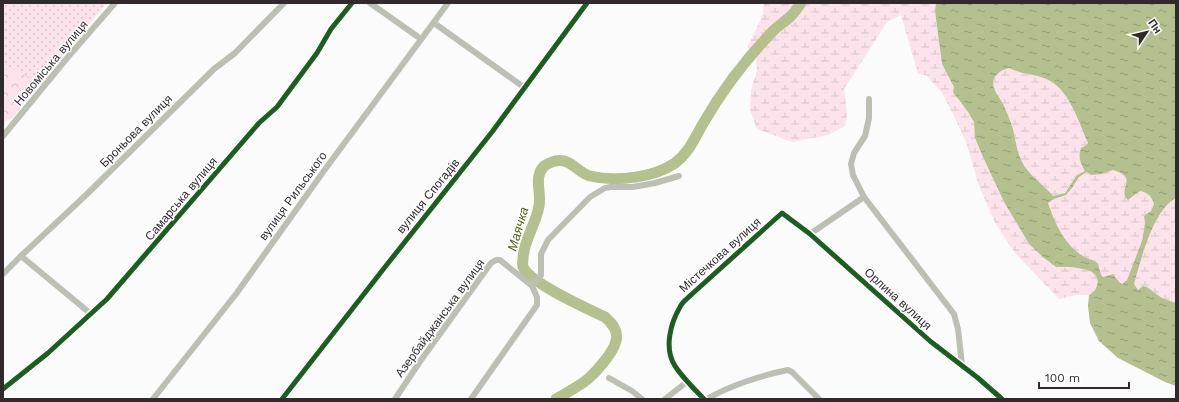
<svg xmlns="http://www.w3.org/2000/svg" width="1179" height="402" viewBox="0 0 1179 402" font-family="'Work Sans',sans-serif">
<style>
.grass{fill:url(#grass-dots)}
.forest{fill:url(#forest-crowns)}
.wetland{fill:url(#wetland-marsh)}
.water{fill:url(#water-ripples);fill-rule:evenodd}
.lines{fill:none;stroke-linecap:round;stroke-linejoin:round}
.river{stroke:#b4c08e;stroke-width:11}
.minor{stroke:#bcbfb4;stroke-width:6}
.cycleway-casing{stroke:#fff;stroke-width:8}
.cycleway{stroke:#1b5e20;stroke-width:5}
.labels{text-anchor:middle;dominant-baseline:central;stroke-width:3;stroke-linejoin:round;paint-order:stroke}
.street-label{font-size:12px;fill:#302a2c;stroke:#fff}
.water-label{font-size:13px;font-style:italic;fill:#4f600f;stroke:#fff}
</style>
<defs>
<pattern id="grass-dots" width="8" height="8" patternUnits="userSpaceOnUse"><rect width="8" height="8" fill="#fce2ea"/><path d="M2 2h.1M6 6h.1" fill="none" stroke="#d8c2c9" stroke-width="1.8" stroke-linecap="round"/></pattern>
<pattern id="forest-crowns" width="20" height="18" patternUnits="userSpaceOnUse"><rect width="20" height="18" fill="#fce2ea"/><path d="M2 6a3 3 0 1 1 6 0M12 15a3 3 0 1 1 6 0" fill="none" stroke="#d8c2c9"/></pattern>
<pattern id="wetland-marsh" width="20" height="14" patternUnits="userSpaceOnUse"><rect width="20" height="14" fill="#fce2ea"/><path d="M1 5h8M5 5V1M11 12h8M15 12V8" fill="none" stroke="#d8c2c9"/></pattern>
<pattern id="water-ripples" width="26" height="14" patternUnits="userSpaceOnUse"><rect width="26" height="14" fill="#b4c08e"/><path d="M2 4q2-2 4 0t4 0M15 11q2-2 4 0t4 0" fill="none" stroke="#939c74"/></pattern>
</defs>
<rect width="100%" height="100%" fill="#fcfbfb"/>
<!-- grass -->
<polygon class="grass" points="3,3 107,3 3,125"/>
<!-- forest -->
<polygon class="forest" points="10,69 18,70 26,76 37,80 38,83 13,118 3,122 3,70"/>
<!-- wetland -->
<g class="wetland">
<polygon points="764,3 798,3 759,41 750,52 748,46 762,17"/>
<polygon points="806,3 936,3 935,11 942,64 955,87 958,100 968,112 974,122 975,138 983,157 1004,202 1022,232 1029,243 1044,258 1056,267 1083,268 1095,274 1098,278 1097,285 1093,293 1089,295 1076,295 1059,299 1015,253 995,223 978,183 966,142 954,116 942,93 926,75 918,74 901,15 887,22 844,89 847,115 845,126 828,135 792,142 757,129 750,110 751,90 757,71 756,59 762,48 780,28 796,20"/>
<path d="M 1009,68 C 1020,74 1033,74 1044,78 C 1069,87 1078,121 1088,143 L 1085,146 L 1081,165 L 1085,171 L 1077,175 L 1065,193 L 1053,196 C 1044,185 1033,178 1025,167 C 1017,155 1016,142 1013,129 C 1011,121 1007,113 1004,106 C 1001,99 993,92 993,84 C 993,75 1002,70 1009,68 Z"/>
<path d="M 1113,170 C 1127,174 1128,177 1124,192 L 1131,199 L 1140,191 C 1149,193 1151,196 1154,204 L 1151,211 L 1144,216 L 1145,223 L 1142,241 L 1127,280 L 1122,284 L 1120,283 L 1116,276 L 1110,274 L 1103,278 C 1099,273 1099,267 1094,262 C 1091,259 1086,259 1083,256 C 1064,244 1055,223 1048,203 L 1054,199 L 1066,195 L 1072,188 L 1079,177 L 1088,172 L 1102,174 Z"/>
<path d="M 1176,198 L 1176,303 L 1162,298 L 1147,287 L 1138,290 L 1134,284 C 1141,260 1153,210 1176,198 Z"/>
</g>
<!-- water -->
<path class="water" d="M 936,3 L 1176,3 L 1176,198 C 1153,210 1141,260 1134,284 L 1138,290 L 1143,286 L 1147,287 L 1162,298 L 1176,303 L 1176,386 L 1165,382 L 1118,358 L 1099,341 L 1090,323 L 1088,306 L 1089,295 C 1093,293 1096,290 1097,285 C 1103,266 1067,267 1056,267 L 1044,258 L 1029,244 L 1022,232 L 1004,202 L 983,157 L 975,138 L 974,122 L 968,112 L 953,92 L 954,87 L 942,64 L 935,11 ZM 1009,68 C 1020,74 1033,74 1044,78 C 1069,87 1078,121 1088,143 L 1085,146 L 1081,148 C 1078,157 1080,163 1085,171 L 1077,175 L 1065,193 L 1053,196 C 1044,185 1033,178 1025,167 C 1017,155 1016,142 1013,129 C 1011,122 1007,113 1004,106 C 1001,99 994,92 993,84 C 993,75 1001,70 1009,68 ZM 1113,170 C 1140,178 1116,189 1128,200 L 1140,191 C 1149,193 1151,196 1154,204 L 1151,211 L 1144,216 L 1145,223 L 1142,241 L 1127,280 L 1122,284 L 1120,283 L 1113,274 L 1103,277 C 1099,273 1100,267 1097,263 C 1093,259 1087,259 1083,256 C 1064,244 1055,223 1048,203 L 1054,199 L 1066,195 L 1072,188 L 1079,177 L 1087,172 L 1091,175 L 1102,174 Z"/>
<g class="lines">
<!-- river -->
<path class="river" d="M 556,399 C 566,393 578,387 588,379 C 597,371 613,353 616,341 C 619,331 612,323 605,317 C 588,309 530,283 523,267 C 522,265 523,261 523,258 C 524,240 536,224 539,206 C 542,193 533,178 544,166 C 547,164 551,162 555,161 C 572,158 576,172 590,176 C 615,182 654,178 675,163 C 689,153 695,137 704,122 C 723,89 747,58 773,31 C 779,25 786,21 792,15 C 795,12 798,7 801,3"/>
<!-- minor -->
<g class="minor">
<polyline points="370,3 421,39"/>
<polyline points="434,23 525,88"/>
<polyline points="869,99 869,118 865,136 854,153 851,164 853,175 864,197 954,314 958,329 962,365"/>
<polyline points="3,136 68,57 115,3"/>
<polyline points="810,234 864,197"/>
<polyline points="21,256 91,314"/>
<polyline points="3,274 21,256 86,195 214,69 235,53 284,3"/>
<polyline points="532,286 541,275 541,254 548,240 590,197 605,188 611,187 633,187 655,183 679,176"/>
<polyline points="609,378 632,391 642,399"/>
<polyline points="3,389 48,353 107,299 259,123 277,107 317,53 331,29 352,3"/>
<polyline points="153,399 236,294 326,168 448,3"/>
<polyline points="282,399 385,267 492,132 587,3"/>
<polyline points="395,399 419,363 491,263 496,260 500,260 532,286 537,297 537,305 471,399"/>
<polyline points="665,399 688,381"/>
<path d="M 704,399 C 694,389 683,378 675,366 C 664,349 670,324 680,307 C 682,302 688,298 692,294 L 782,213 L 810,234 L 930,341 L 978,378 L 1002,399"/>
<path d="M 707,399 C 729,386 762,375 788,370 L 792,372 L 819,399"/>
</g>
<!-- cycleway casing -->
<g class="cycleway-casing">
<g id="cycleway">
<polyline points="3,389 48,353 107,299 259,123 277,107 317,53 331,29 352,3"/>
<polyline points="282,399 385,267 492,132 587,3"/>
<path d="M 704,399 C 694,389 683,378 675,366 C 664,349 670,324 680,307 C 682,302 688,298 692,294 L 782,213 L 810,234 L 930,341 L 978,378 L 1002,399"/>
</g>
</g>
<!-- cycleway -->
<use href="#cycleway" class="cycleway"/>
</g>
<g class="labels">
<!-- street labels -->
<g class="street-label">
<text transform="translate(51 63) rotate(-50)">Новоміська вулиця</text>
<text transform="translate(136 131) rotate(-45)">Броньова вулиця</text>
<text transform="translate(293 196) rotate(-54)">вулиця Рильського</text>
<text transform="translate(428 196) rotate(-51)">вулиця Спогадів</text>
<text transform="translate(181 199) rotate(-50)">Самарська вулиця</text>
<text transform="translate(720 255) rotate(-42)">Містечкова вулиця</text>
<text transform="translate(898 299) rotate(42)">Орлина вулиця</text>
<text transform="translate(440 318) rotate(-54)">Азербайджанська вулиця</text>
</g>
<!-- water labels -->
<g class="water-label">
<text transform="translate(518 229) rotate(-74)">Маячка</text>
</g>
</g>
<!-- border -->
<rect width="1179" height="402" fill="none" stroke="#302a2c" stroke-width="8"/>
<!-- north arrow -->
<g transform="translate(1147 32) rotate(55)" stroke="#ffffff" stroke-width="3" paint-order="stroke">
<path d="M0-3L7 15L0 10L-7 15Z" fill="#302a2c"/>
<text y="-6" font-size="11" font-weight="bold" text-anchor="middle" fill="#302a2c">Пн</text>
</g>
<!-- scale -->
<path d="M1039 382v6h90v-6" fill="none" stroke="#302a2c" stroke-width="2"/>
<text x="1045" y="382" font-size="12" fill="#302a2c" stroke="#ffffff" stroke-width="3" paint-order="stroke">100 m</text>
</svg>
